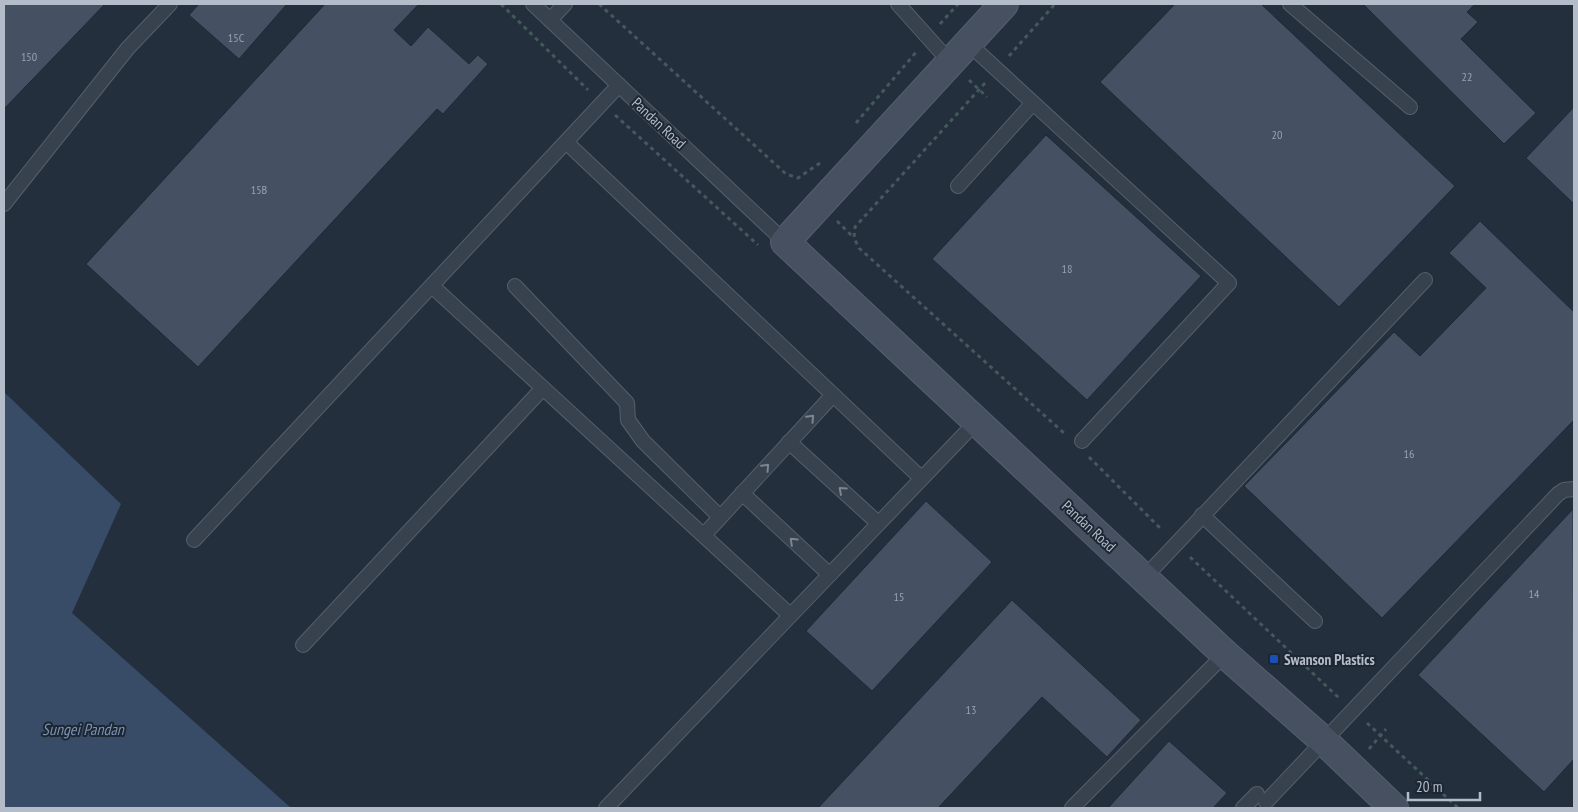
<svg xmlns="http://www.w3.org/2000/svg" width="1578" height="812" viewBox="0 0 1578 812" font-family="'PT Sans Narrow',sans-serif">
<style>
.water{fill:#394c67}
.building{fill:#455162;stroke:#1f2835}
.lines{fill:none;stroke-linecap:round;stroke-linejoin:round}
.lane-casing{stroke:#565f6c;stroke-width:16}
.secondary-casing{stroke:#565f6c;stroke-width:30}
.path{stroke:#44595c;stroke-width:3;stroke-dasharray:4 4;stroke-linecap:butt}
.lane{stroke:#38414e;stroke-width:14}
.secondary{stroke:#465061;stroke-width:28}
.oneway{stroke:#7c8592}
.transit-dot{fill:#1a4fb4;stroke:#1d2633;stroke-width:2}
.labels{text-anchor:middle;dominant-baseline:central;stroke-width:4;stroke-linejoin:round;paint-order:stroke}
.number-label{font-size:12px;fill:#98a1af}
.street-label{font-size:15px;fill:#b4bcc9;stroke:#1d2633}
.poi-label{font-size:15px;font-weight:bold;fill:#b4bcc9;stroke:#1d2633;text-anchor:start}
.water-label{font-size:16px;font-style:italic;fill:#7c92b1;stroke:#1d2633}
</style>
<rect width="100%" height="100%" fill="#242f3e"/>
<!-- water -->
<polygon class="water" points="4,392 121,504 72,613 291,808 4,808"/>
<!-- building -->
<g class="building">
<polygon points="4,4 105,4 4,109"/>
<polygon points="199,4 287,4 239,59 189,15"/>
<polygon points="325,4 419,4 394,30 411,46 428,27 469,64 478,55 488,64 443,114 437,109 198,367 86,264"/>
<polygon points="1175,4 1261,4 1455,186 1339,307 1100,82"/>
<polygon points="1363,4 1475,4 1467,12 1478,22 1461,39 1536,113 1504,144"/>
<polygon points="1574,107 1574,204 1526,158"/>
<polygon points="1046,135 1201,276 1087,400 932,259"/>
<polygon points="1480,221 1574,312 1574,420 1382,618 1244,486 1394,332 1420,356 1486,288 1449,253"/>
<polygon points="926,501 992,562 872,691 806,631"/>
<polygon points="1573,509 1574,759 1544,792 1418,675"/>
<polygon points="1012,600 1141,720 1107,757 1042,697 938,808 818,808"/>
<polygon points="1169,741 1227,793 1213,808 1108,808"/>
</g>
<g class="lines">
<!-- lane casing -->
<g class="lane-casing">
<g id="lane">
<polyline points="533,4 785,242"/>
<polyline points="898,4 950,62"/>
<polyline points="1290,4 1410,107"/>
<polyline points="550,20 565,4"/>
<polyline points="968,43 1229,283 1082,441"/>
<polyline points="566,142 921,478"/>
<polyline points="958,186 1033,103"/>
<polyline points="4,204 128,48 170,4"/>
<polyline points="432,286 790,615"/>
<polyline points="515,286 627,403 628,420 643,441 720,517"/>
<polyline points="789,442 878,523"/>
<polyline points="742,493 829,574"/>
<polyline points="1202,515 1315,621"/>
<polyline points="704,535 833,395"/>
<polyline points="194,540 619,85"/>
<polyline points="1144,578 1425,280"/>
<polyline points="303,645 543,388"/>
<polyline points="1266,802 1558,494 1564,490 1574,489"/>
<polyline points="606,808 977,421"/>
<polyline points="1072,808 1225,654"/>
<polyline points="1243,808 1257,794"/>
</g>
</g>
<!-- secondary casing -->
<g class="secondary-casing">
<polyline id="secondary" points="1004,4 785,242 1225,654 1325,742 1394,808"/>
</g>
<!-- path -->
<g class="path">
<polyline points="501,4 588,90"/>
<polyline points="599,4 786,174 798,178 820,163"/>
<polyline points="940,24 958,4"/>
<polyline points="1009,56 1055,4"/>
<polyline points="969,80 987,97"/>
<polyline points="985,83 855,227 854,238 859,248 1065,434"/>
<polyline points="615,115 758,245"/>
<polyline points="856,123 917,51"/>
<polyline points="837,221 854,238"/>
<polyline points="1089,457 1162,530"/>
<polyline points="1190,557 1340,699"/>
<polyline points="1367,723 1458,808"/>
<polyline points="1369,749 1386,729"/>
</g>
<!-- lane -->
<use href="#lane" class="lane"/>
<!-- secondary -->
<use href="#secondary" class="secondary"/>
</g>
<!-- one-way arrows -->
<defs><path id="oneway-chevron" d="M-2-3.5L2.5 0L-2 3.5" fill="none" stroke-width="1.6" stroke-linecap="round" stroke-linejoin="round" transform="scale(1.25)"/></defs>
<g class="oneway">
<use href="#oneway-chevron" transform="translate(811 418) rotate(-47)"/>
<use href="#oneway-chevron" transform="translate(766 467) rotate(-47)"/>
<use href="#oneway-chevron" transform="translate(842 490) rotate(-138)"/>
<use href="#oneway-chevron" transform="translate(793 541) rotate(-137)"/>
</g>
<!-- markers -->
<rect class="transit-dot" x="1269" y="654" width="10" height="10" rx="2.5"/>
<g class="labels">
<!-- number labels -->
<g class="number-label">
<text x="236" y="37">15C</text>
<text x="29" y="56">150</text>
<text x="1467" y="76">22</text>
<text x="1277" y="134">20</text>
<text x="259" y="189">15B</text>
<text x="1067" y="268">18</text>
<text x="1409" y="453">16</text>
<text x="1534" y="593">14</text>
<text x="899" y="596">15</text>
<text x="971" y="709">13</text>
</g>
<!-- street labels -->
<g class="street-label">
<text transform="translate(659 123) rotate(43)">Pandan Road</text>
<text transform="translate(1089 526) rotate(43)">Pandan Road</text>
</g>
<!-- poi labels -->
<g class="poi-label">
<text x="1284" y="659">Swanson Plastics</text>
</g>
<!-- water labels -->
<g class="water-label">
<text x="83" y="729">Sungei Pandan</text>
</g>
</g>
<!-- border -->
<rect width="1578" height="812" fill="none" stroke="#b4bcc9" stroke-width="10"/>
<!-- scale -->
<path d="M1408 792v8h72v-8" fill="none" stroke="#b4bcc9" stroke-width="2.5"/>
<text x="1416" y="792" font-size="15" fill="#b4bcc9" stroke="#1d2633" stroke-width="4" paint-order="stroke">20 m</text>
</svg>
